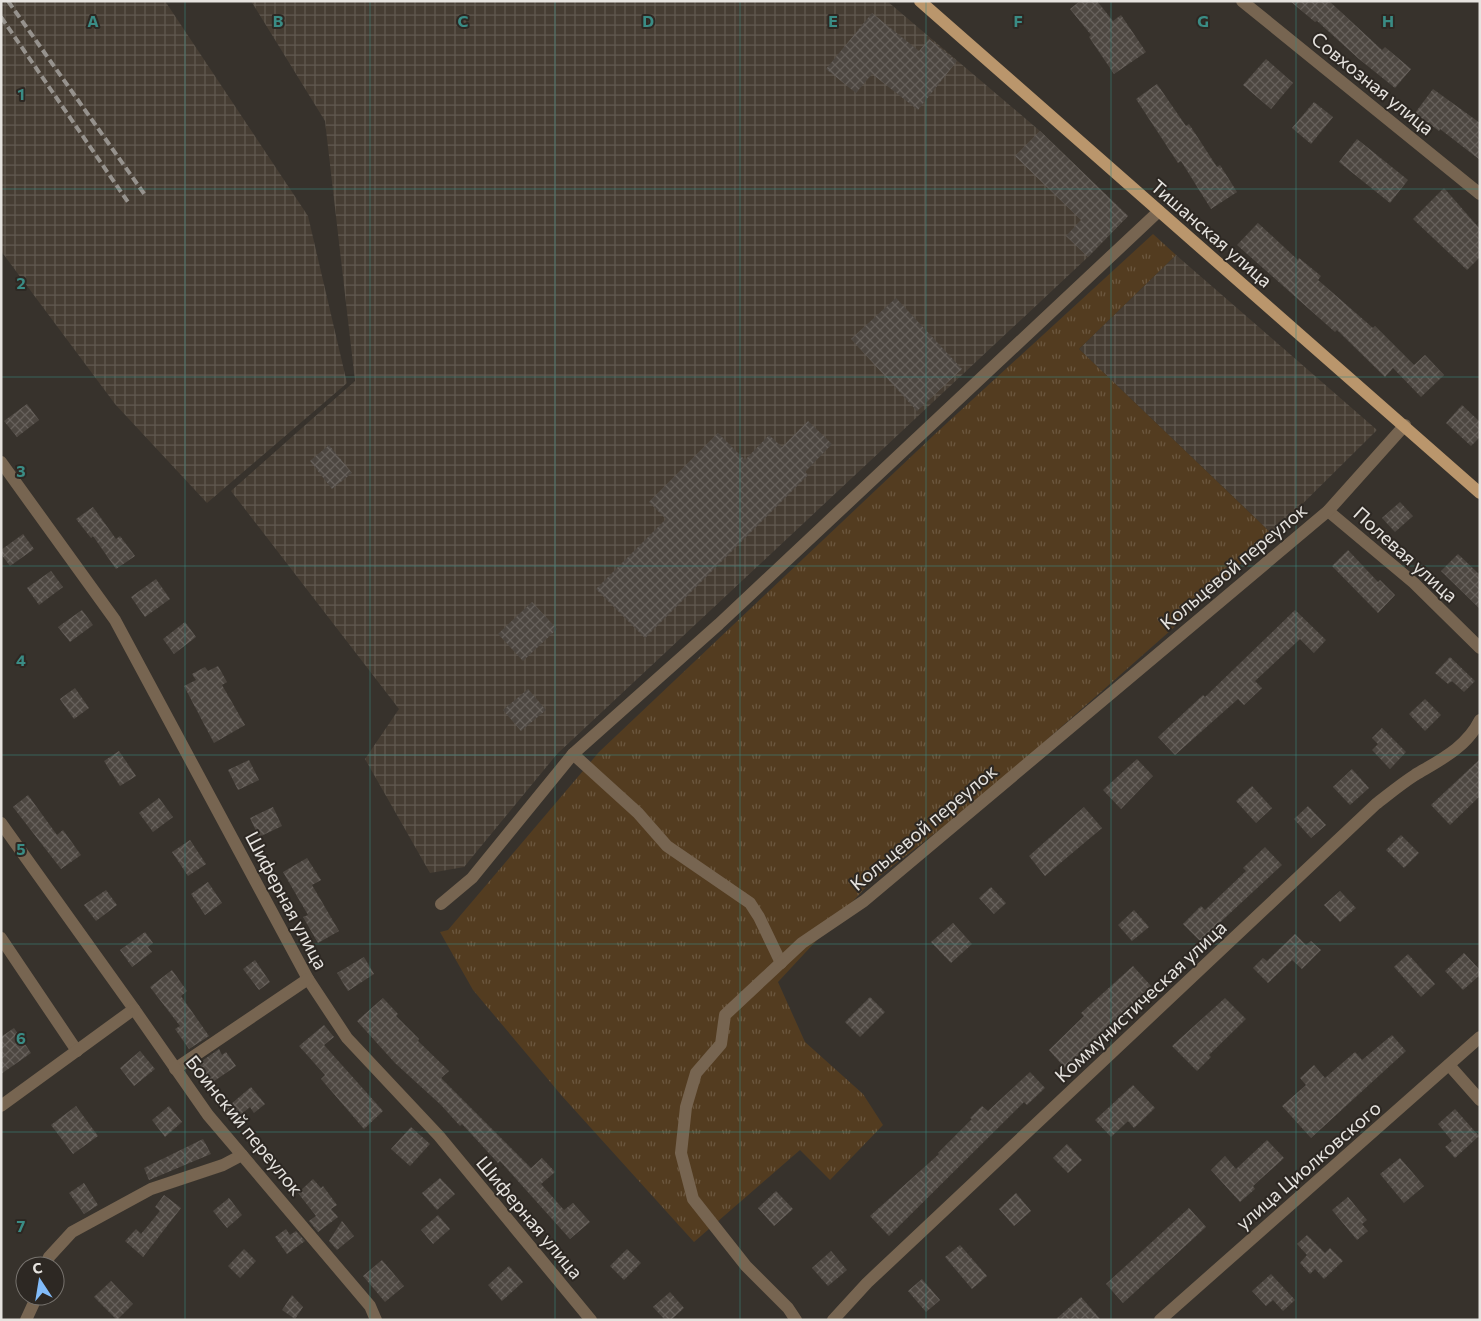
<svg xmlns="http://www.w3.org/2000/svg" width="1481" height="1321" viewBox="0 0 1481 1321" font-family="Commissioner,sans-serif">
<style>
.industrial{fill:url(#industrial-grid)}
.grass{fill:url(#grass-tufts)}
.building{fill:url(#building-cross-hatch)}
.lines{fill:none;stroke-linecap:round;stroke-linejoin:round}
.minor{stroke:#776551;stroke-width:12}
.major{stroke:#ba966c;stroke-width:12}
.rail{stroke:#96928d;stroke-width:4;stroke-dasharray:8 4;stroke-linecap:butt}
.grid{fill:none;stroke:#3a8c85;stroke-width:1;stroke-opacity:0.55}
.labels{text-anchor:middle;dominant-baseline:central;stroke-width:4;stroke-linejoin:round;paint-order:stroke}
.street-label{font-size:19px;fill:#e6e3df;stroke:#2d2823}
.grid-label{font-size:16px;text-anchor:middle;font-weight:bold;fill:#3a8c85;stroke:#2d2823;stroke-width:4;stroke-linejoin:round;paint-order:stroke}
</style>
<defs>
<pattern id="industrial-grid" width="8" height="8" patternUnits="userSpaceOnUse" patternTransform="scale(1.25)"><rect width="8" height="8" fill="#463d33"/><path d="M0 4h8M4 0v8" fill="none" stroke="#615950"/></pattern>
<pattern id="grass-tufts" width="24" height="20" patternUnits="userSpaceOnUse" patternTransform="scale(1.25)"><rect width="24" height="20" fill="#533c20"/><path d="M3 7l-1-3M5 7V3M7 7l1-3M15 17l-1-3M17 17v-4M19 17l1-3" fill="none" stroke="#6c5840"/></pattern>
<pattern id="building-cross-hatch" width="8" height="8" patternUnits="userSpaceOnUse" patternTransform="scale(1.25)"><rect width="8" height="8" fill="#4d4741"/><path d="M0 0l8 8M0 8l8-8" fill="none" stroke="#67615c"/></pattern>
</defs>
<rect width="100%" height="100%" fill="#37322c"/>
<!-- industrial -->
<g class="industrial">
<polygon points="1,1 165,1 308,216 347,383 207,503 115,404 1,251"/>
<polygon points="251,1 887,1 1040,131 1128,216 1088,257 557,754 464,867 430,873 365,759 399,709 231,491 355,381 325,121"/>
<polygon points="1176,255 1377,430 1272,534 1079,349"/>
</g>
<!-- grass -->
<polygon class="grass" points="1153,234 1176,255 1079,349 1272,534 1179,623 982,797 868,885 778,982 805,1042 863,1094 883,1125 830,1180 800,1150 694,1242 562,1096 473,990 440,932 448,930 599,752 935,434"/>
<!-- building -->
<g class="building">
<polygon points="1080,1 1097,1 1113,21 1121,15 1146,52 1114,74 1089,37 1091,35 1070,9"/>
<polygon points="1290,1 1329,1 1382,50 1385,47 1411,69 1395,88 1359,59 1317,21 1315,22"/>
<polygon points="872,13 919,51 929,39 957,61 918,110 872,74 856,93 826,69"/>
<polygon points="1266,59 1293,83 1271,109 1243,85"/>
<polygon points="1157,84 1186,126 1189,124 1217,167 1220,165 1237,192 1211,209 1181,161 1178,163 1136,99"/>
<polygon points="1433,89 1480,123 1480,160 1440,129 1439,131 1415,113"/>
<polygon points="1314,102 1333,117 1311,144 1292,128"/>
<polygon points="1040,131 1128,216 1088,257 1066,236 1081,220 1015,156"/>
<polygon points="1357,139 1408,180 1390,203 1339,162"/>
<polygon points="1444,188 1480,229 1480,257 1467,270 1413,219"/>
<polygon points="1258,223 1298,260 1299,258 1321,276 1318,280 1373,328 1375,326 1414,365 1425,355 1444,375 1421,397 1393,368 1385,377 1337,330 1335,332 1237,245"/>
<polygon points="896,298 962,369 917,411 851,339"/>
<polygon points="27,404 39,420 17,437 4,421"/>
<polygon points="1462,405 1480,422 1480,437 1471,446 1446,423"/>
<polygon points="808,421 832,444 805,472 808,475 645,638 596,589 666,519 649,502 718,433 745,460 769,435 782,447"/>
<polygon points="329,445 352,473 332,489 310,461"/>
<polygon points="1400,502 1413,516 1395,532 1382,518"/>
<polygon points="93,507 116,539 120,536 135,556 116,569 93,536 91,538 76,519"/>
<polygon points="23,534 34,549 10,566 1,554 1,550"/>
<polygon points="1348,550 1378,582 1380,580 1395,595 1378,613 1332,566"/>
<polygon points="1458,554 1480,575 1480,609 1441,571"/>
<polygon points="51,571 63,587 39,605 27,588"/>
<polygon points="156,579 170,599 145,617 131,597"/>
<polygon points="532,602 557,629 523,661 498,634"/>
<polygon points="82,610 93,625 70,642 58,627"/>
<polygon points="1295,610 1326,640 1314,653 1300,639 1255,681 1262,688 1244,705 1238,699 1175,755 1158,737 1203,695 1205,697"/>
<polygon points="185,622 196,637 174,654 163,639"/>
<polygon points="1450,657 1475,681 1464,692 1452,681 1448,684 1435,673"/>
<polygon points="218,666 227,682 222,685 245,725 214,743 184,686 196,680 192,674 205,667 208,671"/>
<polygon points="75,688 89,708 74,719 60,699"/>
<polygon points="528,689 546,710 521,731 503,710"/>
<polygon points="1425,699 1441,715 1425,731 1409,714"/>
<polygon points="1382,728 1406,752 1390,769 1372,750 1378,744 1372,738"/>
<polygon points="119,751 136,776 120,786 104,761"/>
<polygon points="1137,759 1153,776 1121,809 1103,790"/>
<polygon points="1480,759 1480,796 1450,825 1431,805"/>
<polygon points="249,760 259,780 238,790 228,770"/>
<polygon points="1352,769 1369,788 1350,805 1333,787"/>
<polygon points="1252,786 1272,808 1256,823 1236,801"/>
<polygon points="28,795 57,835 63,830 81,855 61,869 13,807"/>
<polygon points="159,798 173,817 153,832 139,813"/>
<polygon points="1308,806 1326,825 1311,838 1294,819"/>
<polygon points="273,807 282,826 259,837 250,818"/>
<polygon points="1084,807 1102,828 1045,876 1029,856"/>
<polygon points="1401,835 1419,853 1404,868 1386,850"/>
<polygon points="190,840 206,864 188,876 172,852"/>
<polygon points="1265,847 1282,865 1200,941 1183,924 1201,906 1205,910 1246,871 1243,868"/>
<polygon points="307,858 321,880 312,885 339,931 318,943 303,917 308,915 283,872"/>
<polygon points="208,882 222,903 205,915 191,894"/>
<polygon points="991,887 1006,903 994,914 979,898"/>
<polygon points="106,890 117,905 96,921 84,905"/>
<polygon points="1340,891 1356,908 1340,922 1324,905"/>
<polygon points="1134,910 1149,927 1132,941 1118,925"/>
<polygon points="953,923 972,944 951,963 931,942"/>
<polygon points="145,932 153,943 148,947 152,952 132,967 120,950"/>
<polygon points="1295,934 1306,945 1311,941 1321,950 1302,969 1292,960 1268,983 1253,968 1263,958 1267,961"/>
<polygon points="1464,953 1480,970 1480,975 1463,990 1445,971"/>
<polygon points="1408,954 1435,984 1421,997 1394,967"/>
<polygon points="364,957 374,974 348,991 337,973"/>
<polygon points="255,960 270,982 259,990 243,969"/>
<polygon points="1133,966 1151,986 1065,1068 1049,1050 1084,1016 1081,1013"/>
<polygon points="172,970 187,991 181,996 209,1036 189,1049 175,1029 180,1026 150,987"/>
<polygon points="870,997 885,1012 860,1037 845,1022"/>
<polygon points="383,998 398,1014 396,1016 419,1039 418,1041 449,1071 441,1078 531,1168 542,1158 555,1172 541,1184 564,1210 573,1203 590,1222 570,1239 500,1161 498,1163 462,1124 460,1126 441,1105 395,1063 357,1021"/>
<polygon points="1225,998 1246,1019 1209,1055 1211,1057 1197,1071 1172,1046"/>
<polygon points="324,1025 334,1037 324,1045 383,1111 364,1129 321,1079 325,1075 299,1046"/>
<polygon points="14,1028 31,1053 1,1074 1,1037"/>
<polygon points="1392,1035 1406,1051 1311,1138 1282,1106 1306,1085 1300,1078 1314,1065 1325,1078 1355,1052 1362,1060"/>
<polygon points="219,1049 222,1055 226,1052 236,1066 210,1084 199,1063"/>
<polygon points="140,1051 155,1069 134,1086 120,1068"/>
<polygon points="1030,1072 1045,1088 1027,1105 1024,1102 889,1236 870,1216 939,1154 938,1153 972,1119 970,1118 982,1106 988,1111"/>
<polygon points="1133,1085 1155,1108 1134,1128 1128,1121 1111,1137 1095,1120"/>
<polygon points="251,1087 265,1104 254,1113 250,1107 233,1121 224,1110"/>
<polygon points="76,1106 98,1136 73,1154 51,1125"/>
<polygon points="169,1106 182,1122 165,1137 152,1120"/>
<polygon points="1455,1109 1479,1136 1455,1158 1445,1147 1452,1141 1438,1124"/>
<polygon points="411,1127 430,1144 410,1166 391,1149"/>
<polygon points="203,1139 211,1154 149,1180 144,1168"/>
<polygon points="1267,1140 1284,1158 1253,1186 1255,1189 1240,1202 1211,1170 1225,1156 1236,1169"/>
<polygon points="1067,1144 1082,1160 1068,1173 1053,1158"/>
<polygon points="1400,1158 1424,1186 1404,1203 1380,1174"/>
<polygon points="440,1178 455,1194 437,1210 422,1193"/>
<polygon points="313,1179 321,1188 323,1186 337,1205 331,1209 338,1217 318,1232 309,1221 316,1216 298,1193"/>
<polygon points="84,1183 98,1205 84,1214 69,1193"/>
<polygon points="776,1191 793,1209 774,1226 758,1208"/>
<polygon points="1016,1193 1031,1211 1014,1226 999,1209"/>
<polygon points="164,1195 181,1208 143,1257 125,1241 136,1229 141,1234 160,1211 155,1207"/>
<polygon points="1348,1197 1367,1220 1362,1224 1368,1231 1357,1240 1332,1210"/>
<polygon points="229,1198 242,1215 227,1228 213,1211"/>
<polygon points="1189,1208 1206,1227 1123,1303 1106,1284"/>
<polygon points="438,1215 450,1229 433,1244 421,1230"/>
<polygon points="342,1221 354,1236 337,1250 329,1241"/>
<polygon points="286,1229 290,1235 296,1231 305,1241 287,1254 275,1237"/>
<polygon points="1307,1235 1325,1253 1330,1248 1343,1261 1324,1279 1315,1269 1310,1274 1300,1263 1307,1255 1297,1244"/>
<polygon points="960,1245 987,1276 972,1289 945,1257"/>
<polygon points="244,1249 256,1261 240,1278 228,1266"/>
<polygon points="627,1249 641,1263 624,1280 610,1266"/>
<polygon points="831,1251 847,1270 828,1286 812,1268"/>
<polygon points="382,1260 404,1286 385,1302 363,1276"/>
<polygon points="509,1266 523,1282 502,1301 488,1285"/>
<polygon points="1271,1274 1295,1300 1283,1311 1273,1300 1266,1306 1252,1291"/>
<polygon points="922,1279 940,1300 926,1312 908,1291"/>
<polygon points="111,1281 133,1304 117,1320 94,1297"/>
<polygon points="670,1292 684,1308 671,1320 665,1320 653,1307"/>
<polygon points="292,1295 303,1307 295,1319 282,1310"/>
<polygon points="1081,1297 1101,1320 1055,1320"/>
</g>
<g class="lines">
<!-- minor -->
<g class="minor">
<polyline points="1242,1 1480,194"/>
<polyline points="1,462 115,620 308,979 347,1038 439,1136 591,1320"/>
<polyline points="1328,511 1414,583 1480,648"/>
<polyline points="573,754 638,813 667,846 750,903 759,917 781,963"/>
<polyline points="1,823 134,1009"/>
<polyline points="441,904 472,878 573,754 719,624 1159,211"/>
<polyline points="1,938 77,1051"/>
<polyline points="1449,1065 1480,1100"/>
<polyline points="175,1069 308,979"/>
<polyline points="1,1106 134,1009 208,1115 370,1306 376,1320"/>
<polyline points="46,1266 49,1257 72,1232 151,1189 223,1165 242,1155"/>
<polyline points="26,1320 37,1296"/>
<polyline points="796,1320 788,1308 746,1266 693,1199 681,1153 686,1107 696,1073 721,1044 725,1015 802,943 864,901 1328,511 1405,425"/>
<path d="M 833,1320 L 867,1283 L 1376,804 C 1389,794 1401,784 1415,775 C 1440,760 1466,748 1480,720"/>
<polyline points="1160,1320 1480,1037"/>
</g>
<!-- major -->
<polyline class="major" points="920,1 1480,493"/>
<!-- rail -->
<g class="rail">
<polyline points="8,1 145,195"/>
<polyline points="1,17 130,205"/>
</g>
</g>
<!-- grid -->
<path class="grid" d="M 185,1 L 185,1320M 370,1 L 370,1320M 555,1 L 555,1320M 740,1 L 740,1320M 926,1 L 926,1320M 1111,1 L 1111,1320M 1296,1 L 1296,1320M 1,189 L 1480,189M 1,377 L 1480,377M 1,566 L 1480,566M 1,755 L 1480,755M 1,944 L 1480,944M 1,1132 L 1480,1132"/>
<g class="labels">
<!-- street labels -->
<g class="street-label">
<text transform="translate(1373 83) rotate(39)">Совхозная улица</text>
<text transform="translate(1212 233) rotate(41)">Тишанская улица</text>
<text transform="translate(1406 554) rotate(42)">Полевая улица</text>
<text transform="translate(1233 566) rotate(-40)">Кольцевой переулок</text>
<text transform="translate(923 827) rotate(-40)">Кольцевой переулок</text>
<text transform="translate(287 900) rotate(62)">Шиферная улица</text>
<text transform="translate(1140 1001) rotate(-43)">Коммунистическая улица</text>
<text transform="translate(245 1125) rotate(51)">Боинский переулок</text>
<text transform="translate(1308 1165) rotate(-41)">улица Циолковского</text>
<text transform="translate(530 1217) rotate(50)">Шиферная улица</text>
</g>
</g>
<g class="grid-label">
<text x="93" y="27">A</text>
<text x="278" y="27">B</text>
<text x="463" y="27">C</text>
<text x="648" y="27">D</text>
<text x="833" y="27">E</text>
<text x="1018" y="27">F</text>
<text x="1203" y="27">G</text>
<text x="1388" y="27">H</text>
<text x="21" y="100">1</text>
<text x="21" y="289">2</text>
<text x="21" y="477">3</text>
<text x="21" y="666">4</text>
<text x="21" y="855">5</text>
<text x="21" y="1044">6</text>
<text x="21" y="1232">7</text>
</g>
<!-- border -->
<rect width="1481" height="1321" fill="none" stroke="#e6e3df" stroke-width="5"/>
<!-- north arrow -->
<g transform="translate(40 1281) rotate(348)"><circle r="24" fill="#2d2823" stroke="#77736e"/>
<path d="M0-4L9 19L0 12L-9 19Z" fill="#82bcfa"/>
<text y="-8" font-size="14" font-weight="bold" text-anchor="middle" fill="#e6e3df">С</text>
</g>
</svg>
